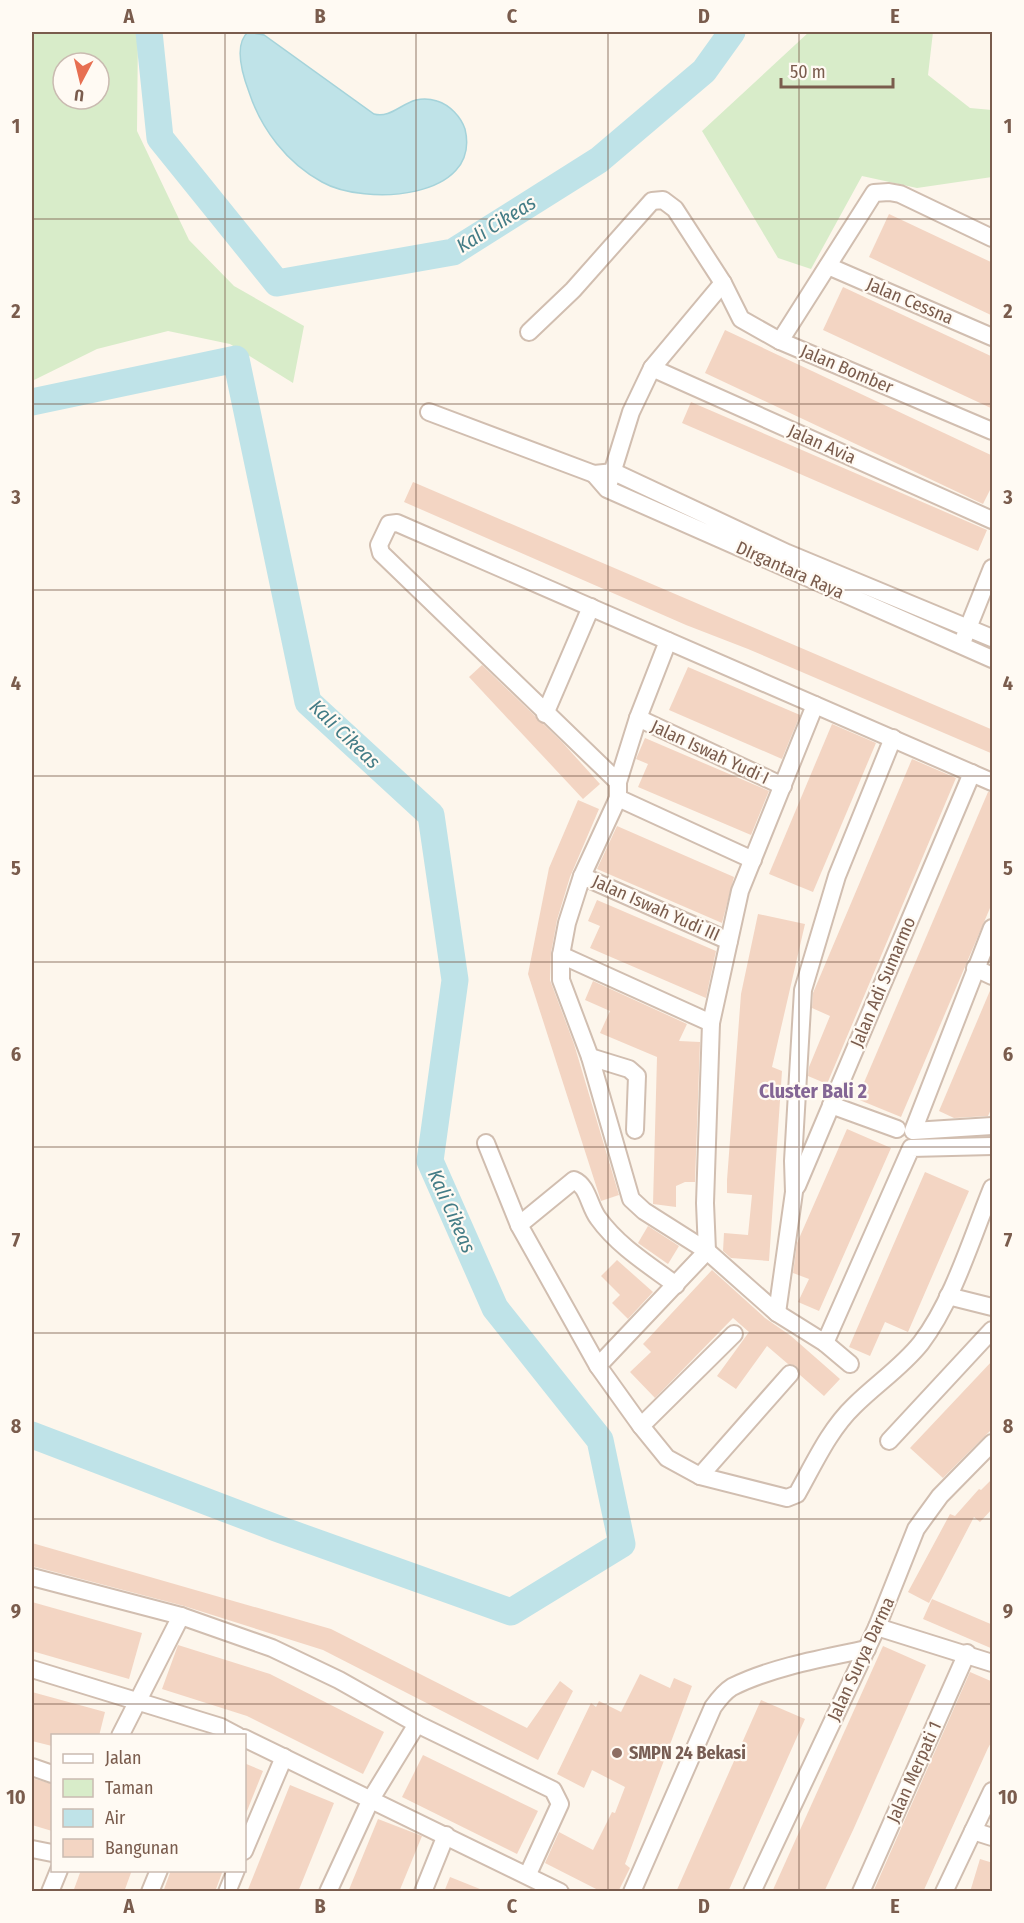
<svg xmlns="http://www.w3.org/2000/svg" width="1024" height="1923" viewBox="0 0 1024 1923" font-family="'Fira Sans Condensed',sans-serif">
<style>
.green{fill:#d8ecc9;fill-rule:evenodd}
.water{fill:#bfe3e8;stroke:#a5d3da;stroke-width:1.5}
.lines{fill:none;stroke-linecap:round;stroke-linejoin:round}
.river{stroke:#bfe3e8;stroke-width:27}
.building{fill:#f3d5c3}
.minor-casing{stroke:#d1beb0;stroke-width:20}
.minor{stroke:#fff;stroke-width:16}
.grid{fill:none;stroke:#7a5c4d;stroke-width:1.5;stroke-opacity:0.55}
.education-dot{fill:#8d6e63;stroke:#fffaf3;stroke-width:2}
.labels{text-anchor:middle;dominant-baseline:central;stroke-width:4.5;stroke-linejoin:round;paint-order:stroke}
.street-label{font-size:18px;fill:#7a5c4d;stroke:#fffaf3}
.education-label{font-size:18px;font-weight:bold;fill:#785e54;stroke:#fffaf3;text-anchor:start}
.water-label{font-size:20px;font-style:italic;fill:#437c86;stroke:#fffaf3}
.neighbourhood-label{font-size:20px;font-weight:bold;fill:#846695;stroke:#fffaf3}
.neatline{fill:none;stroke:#7a5c4d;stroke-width:2}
.grid-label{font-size:20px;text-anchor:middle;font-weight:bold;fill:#7a5c4d}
</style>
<rect width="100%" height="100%" fill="#fdf6ec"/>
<!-- green -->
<g class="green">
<path d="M 32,32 L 138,32 L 137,131 L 189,240 L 234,286 L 304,326 L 293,383 L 230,344 L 168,331 L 97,349 L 32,381 ZM 63,63 L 99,63 L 99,99 L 63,99 Z"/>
<polygon points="809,32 933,32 928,75 970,108 992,110 992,177 917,188 862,176 811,269 778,258 702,131"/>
</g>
<!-- water -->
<path class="water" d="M 248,32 L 264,35 L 374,114 C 396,120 407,91 437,101 C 450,105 461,117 465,129 C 482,200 364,206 322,182 C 287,163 261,129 249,92 C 243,76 233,45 248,32 Z"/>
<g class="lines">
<!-- river -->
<g class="river">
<polyline points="149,32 160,138 277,283 453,252 599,160 704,71 732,32"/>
<polyline points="32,402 236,359 308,702 431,815 455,980 430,1161 495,1308 600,1440 622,1544 511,1612 276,1528 32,1435"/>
</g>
</g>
<!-- building -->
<g class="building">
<polygon points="889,214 993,263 993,316 869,257"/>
<polygon points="843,287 993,357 993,409 823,330"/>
<polygon points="725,330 993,456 993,484 983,504 705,373"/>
<polygon points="691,402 987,530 978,551 682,423"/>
<polygon points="413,482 993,730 993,754 748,649 686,625 404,502"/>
<polygon points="482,665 562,742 600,784 583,799 469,677"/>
<polygon points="688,667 800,715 782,759 669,710"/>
<polygon points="832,724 876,743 813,892 769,874"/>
<polygon points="645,738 769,791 751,835 638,787 648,764 636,759"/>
<polygon points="912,759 956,778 827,1084 808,1076 809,1067 830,1016 812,1008 813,993"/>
<polygon points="988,792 993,792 993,901 901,1117 857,1099"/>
<polygon points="578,800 599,809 570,877 557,920 551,953 550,980 574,1044 619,1195 601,1201 528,974 549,868"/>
<polygon points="617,826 734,877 722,923 597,869"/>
<polygon points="597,900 716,951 706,998 590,948 600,926 588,921"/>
<polygon points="758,914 805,924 772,1067 782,1071 769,1261 731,1258 723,1251 724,1233 748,1235 752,1195 727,1193 727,1180 741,994"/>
<polygon points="593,981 687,1024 679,1041 700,1042 695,1182 685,1182 676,1186 676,1207 653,1204 657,1057 600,1033 610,1011 585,1000"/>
<polygon points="992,986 993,1105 988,1116 954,1118 939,1111"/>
<polygon points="847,1129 891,1148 819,1311 798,1302 809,1279 793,1273 797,1243"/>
<polygon points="925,1172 969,1191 908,1332 885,1322 870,1356 849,1347"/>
<polygon points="648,1226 679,1246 668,1264 638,1243"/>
<polygon points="617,1260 653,1292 628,1319 612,1303 620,1295 601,1276"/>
<polygon points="712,1270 765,1318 791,1336 840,1379 824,1396 800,1375 796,1366 788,1364 767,1346 736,1389 717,1376 749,1332 733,1318 655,1398 630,1372 651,1352 643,1344"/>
<polygon points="993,1360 993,1428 943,1478 910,1448"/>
<polygon points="993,1478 993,1508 980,1522 974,1517 929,1603 908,1592 950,1514 955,1516 979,1489 981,1490"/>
<polygon points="32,1543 331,1629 527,1728 560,1681 573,1691 538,1760 323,1650 184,1606 32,1566"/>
<polygon points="932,1599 993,1625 993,1649 923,1619"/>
<polygon points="32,1602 142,1633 129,1679 32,1651"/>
<polygon points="178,1645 270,1674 384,1732 363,1774 247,1716 162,1689"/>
<polygon points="883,1646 926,1665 854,1828 824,1892 772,1892"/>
<polygon points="970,1672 993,1682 993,1739 988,1748 923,1892 873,1892"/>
<polygon points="640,1674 670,1688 674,1678 692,1686 625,1864 630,1868 618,1892 602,1892 545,1863 559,1832 593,1850 612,1812 615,1813 625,1787 592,1770 584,1788 557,1774 591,1703 596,1707 599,1701 621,1712"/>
<polygon points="32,1692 105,1712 99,1736 52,1736 52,1746 32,1741"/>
<polygon points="761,1700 805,1719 728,1892 676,1892"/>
<polygon points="423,1755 538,1811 517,1854 402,1797"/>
<polygon points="244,1763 263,1771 245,1816 244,1816"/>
<polygon points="32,1778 52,1784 52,1831 32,1825"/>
<polygon points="290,1785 334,1803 298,1892 247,1892"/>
<polygon points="378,1819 422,1836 399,1892 348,1892"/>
<polygon points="980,1859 993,1863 992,1892 970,1892"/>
<polygon points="81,1870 132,1870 124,1892 73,1892"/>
<polygon points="171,1870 223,1870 215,1892 163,1892"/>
<polygon points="450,1877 485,1891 485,1892 444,1892"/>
</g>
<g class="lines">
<!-- minor casing -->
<g class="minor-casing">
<g id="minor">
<polyline points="828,266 992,337"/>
<polyline points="529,332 573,290 652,201 663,200 675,209 723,283 741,319 780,341 992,431"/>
<polyline points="780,341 874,193 889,192 900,194 992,238"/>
<polyline points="652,368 992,520"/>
<polyline points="429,412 594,474"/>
<polyline points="609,483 631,412 652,368 723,283"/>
<polyline points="964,638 992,568"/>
<polyline points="992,638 787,553 614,472 594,474 607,489 992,659"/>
<polyline points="668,641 638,718 618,782 618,798 582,876 567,923 561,955 561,980 590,1057 631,1199 644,1211 707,1251 777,1313 825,1343 911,1148 992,1146"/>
<polyline points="545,714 591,607"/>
<polyline points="638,718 783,786"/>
<polyline points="618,782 381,553 379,545 389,524 397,523 992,782"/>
<polyline points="618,798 753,860"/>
<polyline points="582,876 729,941"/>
<polyline points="992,928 913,1131 992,1126"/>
<polyline points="561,955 711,1023"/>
<polyline points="975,968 992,976"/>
<polyline points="590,1057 629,1069 637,1076 635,1130"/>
<polyline points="831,1105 897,1129"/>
<path d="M 486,1143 L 519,1225 L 598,1366 L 641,1426 L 667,1458 L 700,1476 L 787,1498 L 797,1494 C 814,1464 829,1430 854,1406 C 876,1384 902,1367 921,1343 C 953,1301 972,1237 992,1188"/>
<polyline points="797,1186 972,773"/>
<path d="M 519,1225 L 574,1180 C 588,1186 589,1206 598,1218 C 618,1246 649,1265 676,1285"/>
<polyline points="948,1296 992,1307"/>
<polyline points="777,1313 794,1192 793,1161 803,990 837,876 893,738"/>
<polyline points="825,1343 850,1364"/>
<polyline points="598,1366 707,1251 705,1203 711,1023 740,891 815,705"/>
<polyline points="641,1426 734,1334"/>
<polyline points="889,1441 992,1330"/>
<polyline points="700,1476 790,1374"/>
<polyline points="32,1577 181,1616 272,1648 339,1680 417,1724 553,1790 560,1804 528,1874"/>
<polyline points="877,1627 992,1663"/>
<polyline points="32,1669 221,1727 238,1736"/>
<polyline points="120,1736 181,1616"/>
<polyline points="244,1738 560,1892"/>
<polyline points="32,1767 52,1774"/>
<polyline points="973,1831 992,1837"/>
<polyline points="32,1849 52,1853"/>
<polyline points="244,1851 284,1757"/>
<polyline points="50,1892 59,1870"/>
<polyline points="150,1892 159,1870"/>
<polyline points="227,1892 236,1870"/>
<polyline points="328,1892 371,1799 417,1724"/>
<polyline points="423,1892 446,1835"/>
<path d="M 632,1892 L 713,1707 C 718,1700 724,1692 732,1687 C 772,1667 824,1658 867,1649"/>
<polyline points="752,1892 877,1627 916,1529 940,1496 992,1443"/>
<polyline points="861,1892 967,1653"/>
<polyline points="944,1892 992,1791"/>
</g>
</g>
<!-- minor -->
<use href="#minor" class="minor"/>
</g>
<!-- grid -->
<path class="grid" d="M 225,32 L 225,1736M 416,32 L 416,1892M 608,32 L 608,1892M 799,32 L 799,1892M 32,219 L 992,219M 32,404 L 992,404M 32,590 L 992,590M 32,776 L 992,776M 32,962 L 992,962M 32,1147 L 992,1147M 32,1333 L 992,1333M 32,1519 L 992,1519M 32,1704 L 992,1704M 225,1870 L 225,1892"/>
<!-- markers -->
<circle class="education-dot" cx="617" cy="1753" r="6"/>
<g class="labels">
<!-- street labels -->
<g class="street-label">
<text transform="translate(910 301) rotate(23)">Jalan Cessna</text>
<text transform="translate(847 369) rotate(23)">Jalan Bomber</text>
<text transform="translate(822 444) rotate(24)">Jalan Avia</text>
<text transform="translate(790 570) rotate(24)">DIrgantara Raya</text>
<text transform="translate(710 752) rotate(25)">Jalan Iswah Yudi I</text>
<text transform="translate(656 908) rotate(24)">Jalan Iswah Yudi III</text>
<text transform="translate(883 982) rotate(-67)">Jalan Adi Sumarmo</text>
<text transform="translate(861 1659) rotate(-65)">Jalan Surya Darma</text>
<text transform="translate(914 1772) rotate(-66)">Jalan Merpati 1</text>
</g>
<!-- education labels -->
<g class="education-label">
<text x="629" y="1753">SMPN 24 Bekasi</text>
</g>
<!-- water labels -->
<g class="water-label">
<text transform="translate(496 224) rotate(-32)">Kali Cikeas</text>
<text transform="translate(345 734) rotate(44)">Kali Cikeas</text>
<text transform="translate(452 1211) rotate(66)">Kali Cikeas</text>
</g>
<!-- neighbourhood labels -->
<g class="neighbourhood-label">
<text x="813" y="1091">Cluster Bali 2</text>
</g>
</g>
<!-- border -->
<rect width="1024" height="1923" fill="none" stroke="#fffaf3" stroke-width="66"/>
<!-- legend -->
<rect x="51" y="1734" width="195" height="138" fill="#fffaf3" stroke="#cabbb1" stroke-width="1.5"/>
<rect x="63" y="1754" width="30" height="9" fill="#ffffff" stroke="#cabbb1" stroke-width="1.5"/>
<text x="105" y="1764" font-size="18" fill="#7a5c4d">Jalan</text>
<rect x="63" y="1779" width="30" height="18" fill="#d8ecc9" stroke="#cabbb1" stroke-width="1.5"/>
<text x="105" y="1794" font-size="18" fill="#7a5c4d">Taman</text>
<rect x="63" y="1809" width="30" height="18" fill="#bfe3e8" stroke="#cabbb1" stroke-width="1.5"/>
<text x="105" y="1824" font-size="18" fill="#7a5c4d">Air</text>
<rect x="63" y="1839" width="30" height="18" fill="#f3d5c3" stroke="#cabbb1" stroke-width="1.5"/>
<text x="105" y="1854" font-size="18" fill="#7a5c4d">Bangunan</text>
<!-- north arrow -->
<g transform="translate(81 81) rotate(187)"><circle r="28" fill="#fffaf3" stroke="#cabbb1" stroke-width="1.5"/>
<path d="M0-4.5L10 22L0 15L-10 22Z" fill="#e76f51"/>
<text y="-9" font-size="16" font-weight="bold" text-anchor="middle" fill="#7a5c4d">U</text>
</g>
<!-- scale -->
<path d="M781 78v9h112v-9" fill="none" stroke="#7a5c4d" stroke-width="3"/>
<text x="790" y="78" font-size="18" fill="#7a5c4d" stroke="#fffaf3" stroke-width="4.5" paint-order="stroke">50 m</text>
<rect x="33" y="33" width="958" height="1857" class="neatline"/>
<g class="grid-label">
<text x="129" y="23">A</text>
<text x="320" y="23">B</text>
<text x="512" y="23">C</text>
<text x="704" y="23">D</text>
<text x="895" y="23">E</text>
<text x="16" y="133">1</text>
<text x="1008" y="133">1</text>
<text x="16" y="318">2</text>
<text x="1008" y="318">2</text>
<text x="16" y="504">3</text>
<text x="1008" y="504">3</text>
<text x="16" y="690">4</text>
<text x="1008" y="690">4</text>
<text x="16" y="875">5</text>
<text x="1008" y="875">5</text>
<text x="16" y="1061">6</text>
<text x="1008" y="1061">6</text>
<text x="16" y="1247">7</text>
<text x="1008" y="1247">7</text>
<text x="16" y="1433">8</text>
<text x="1008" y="1433">8</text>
<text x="16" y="1618">9</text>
<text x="1008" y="1618">9</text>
<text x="16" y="1804">10</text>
<text x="1008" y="1804">10</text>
<text x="129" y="1913">A</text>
<text x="320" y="1913">B</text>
<text x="512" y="1913">C</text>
<text x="704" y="1913">D</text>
<text x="895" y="1913">E</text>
</g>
</svg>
